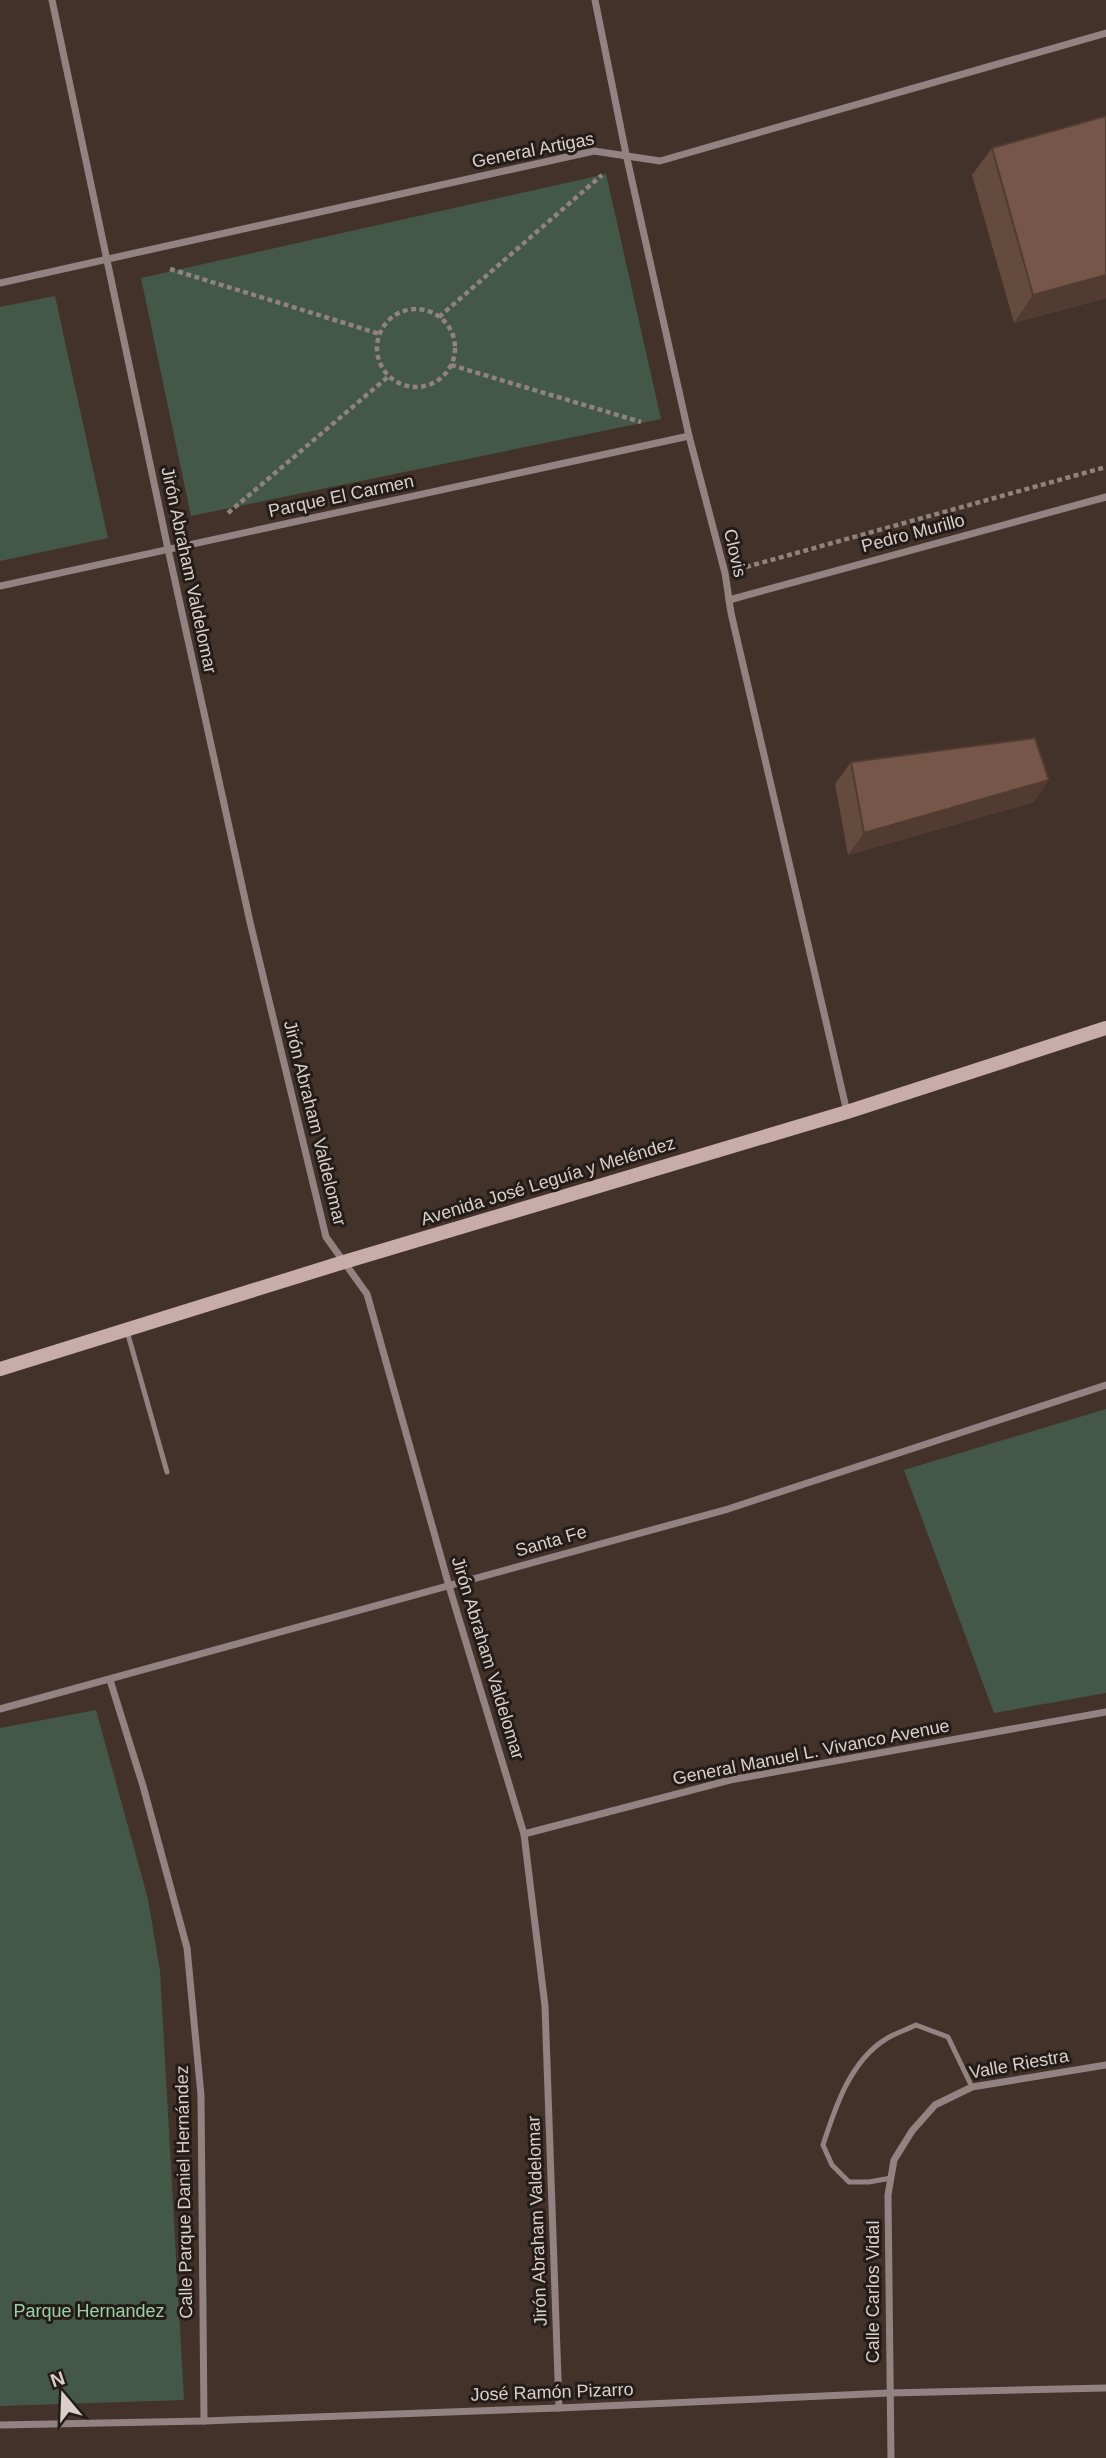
<svg xmlns="http://www.w3.org/2000/svg" width="1106" height="2458" viewBox="0 0 1106 2458" font-family="Arial,sans-serif">
<style>
.green{fill:#445849}
.lines{fill:none;stroke-linecap:round;stroke-linejoin:round}
.path{stroke:#90827d;stroke-width:4.5;stroke-dasharray:5 3.5;stroke-linecap:butt}
.lane{stroke:#938282;stroke-width:5}
.street{stroke:#938282;stroke-width:7}
.secondary{stroke:#c8acac;stroke-width:14}
.wall{fill:#654a3e}
.shaded-wall{fill:#523c32}
.building{fill:#755648;stroke:#523c32;stroke-width:2}
.labels{text-anchor:middle;dominant-baseline:central;stroke-width:6;stroke-linejoin:round;paint-order:stroke}
.street-label{font-size:18px;fill:#dacfcb;stroke:#241c18}
.park-label{font-size:18px;fill:#9dd1a9;stroke:#241c18}
</style>
<rect width="100%" height="100%" fill="#43322a"/>
<!-- green -->
<g class="green">
<polygon points="606,174 661,419 191,516 141,278"/>
<polygon points="55,296 108,538 0,561 0,307"/>
<polygon points="1106,1409 1106,1693 994,1713 904,1470"/>
<polygon points="96,1710 148,1899 160,1971 184,2400 0,2406 0,1728"/>
</g>
<g class="lines">
<!-- path -->
<g class="path">
<polyline points="170,269 380,334"/>
<circle cx="416" cy="348" r="39"/>
<polyline points="439,317 602,175"/>
<polyline points="451,365 641,422"/>
<polyline points="228,513 389,376"/>
<polyline points="746,567 1106,467"/>
</g>
<!-- lane -->
<g class="lane">
<polyline points="127,1331 167,1472"/>
<path d="M 891,2178 L 869,2182 L 849,2182 L 832,2165 L 823,2145 C 835,2108 850,2061 886,2039 C 895,2033 906,2030 916,2025 L 948,2037 L 972,2087"/>
</g>
<!-- street -->
<g class="street">
<polyline points="52,0 168,549 250,922 326,1237 367,1294 449,1586 524,1834 545,2006 559,2408"/>
<polyline points="595,0 626,154 689,436 725,573 731,613 847,1112"/>
<polyline points="0,283 594,151 660,161 1106,33"/>
<polyline points="0,586 689,436"/>
<polyline points="729,600 1106,497"/>
<polyline points="110,1680 143,1786 187,1948 201,2095 204,2421"/>
<polyline points="0,1709 728,1509 1106,1385"/>
<polyline points="524,1834 730,1780 1106,1712"/>
<polyline points="0,2425 204,2421 559,2408 889,2393 1106,2388"/>
<polyline points="891,2458 888,2195 894,2160 912,2131 935,2105 972,2087 1106,2065"/>
</g>
<!-- secondary -->
<polyline class="secondary" points="0,1369 344,1262 847,1112 1106,1028"/>
</g>
<!-- wall -->
<g class="wall">
<polygon points="1106,116 1106,298 1014,323 972,175 992,148"/>
<polygon points="851,762 1034,802 848,855 835,784"/>
</g>
<!-- shaded-wall -->
<g class="shaded-wall">
<polygon points="1106,275 1106,298 1014,323 1033,295"/>
<polygon points="1049,780 1034,802 848,855 864,833"/>
</g>
<!-- building -->
<g class="building">
<polygon points="1106,116 1106,275 1033,295 992,148"/>
<polygon points="1035,738 1049,780 864,833 851,762"/>
</g>
<g class="labels">
<!-- street labels -->
<g class="street-label">
<text transform="translate(533 150) rotate(-11)">General Artigas</text>
<text transform="translate(341 496) rotate(-12)">Parque El Carmen</text>
<text transform="translate(913 533) rotate(-15)">Pedro Murillo</text>
<text transform="translate(735 553) rotate(77)">Clovis</text>
<text transform="translate(189 570) rotate(78)">Jirón Abraham Valdelomar</text>
<text transform="translate(315 1123) rotate(76)">Jirón Abraham Valdelomar</text>
<text transform="translate(548 1181) rotate(-17)">Avenida José Leguía y Meléndez</text>
<text transform="translate(551 1541) rotate(-16)">Santa Fe</text>
<text transform="translate(488 1658) rotate(73)">Jirón Abraham Valdelomar</text>
<text transform="translate(811 1752) rotate(-11)">General Manuel L. Vivanco Avenue</text>
<text transform="translate(1019 2064) rotate(-10)">Valle Riestra</text>
<text transform="translate(184 2192) rotate(-91)">Calle Parque Daniel Hernández</text>
<text transform="translate(537 2221) rotate(-92)">Jirón Abraham Valdelomar</text>
<text transform="translate(873 2292) rotate(-90)">Calle Carlos Vidal</text>
<text transform="translate(552 2392) rotate(-2)">José Ramón Pizarro</text>
</g>
<!-- park labels -->
<g class="park-label">
<text x="89" y="2311">Parque Hernandez</text>
</g>
</g>
<!-- north arrow -->
<g transform="translate(63 2395) rotate(341)" stroke="#241c18" stroke-width="5" paint-order="stroke">
<path d="M0-5L12 26L0 18L-12 26Z" fill="#dacfcb"/>
<text y="-10" font-size="19" font-weight="bold" text-anchor="middle" fill="#dacfcb">N</text>
</g>
</svg>
